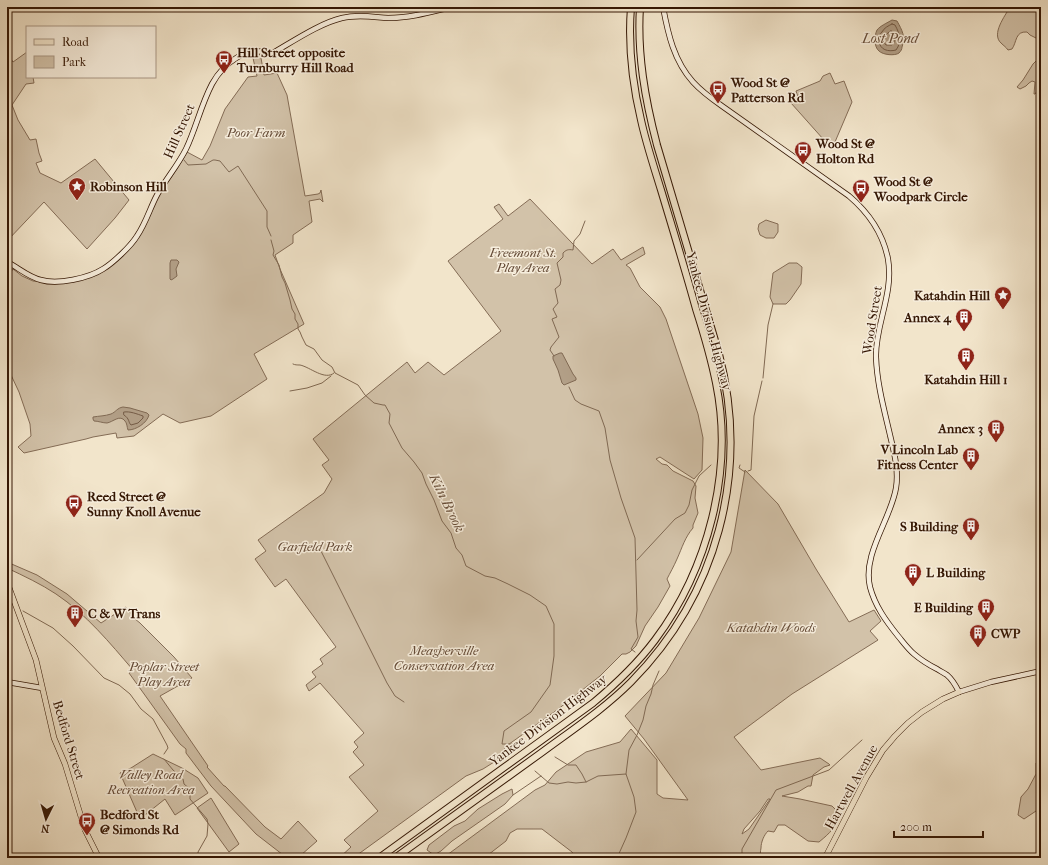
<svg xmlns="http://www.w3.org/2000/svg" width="1048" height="865" viewBox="0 0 1048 865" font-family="'IM FELL French Canon',serif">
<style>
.green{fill:#d2c2a9;stroke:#846c56;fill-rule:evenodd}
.water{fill:#b29f87;stroke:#806953}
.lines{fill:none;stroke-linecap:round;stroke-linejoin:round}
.shore{stroke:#745b46;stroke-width:1}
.stream{stroke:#806953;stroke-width:1}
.secondary-casing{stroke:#351704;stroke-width:6}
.primary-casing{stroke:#351704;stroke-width:6}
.highway-casing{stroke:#351704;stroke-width:8}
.secondary{stroke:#f7eedd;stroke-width:4.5}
.primary{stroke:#f2e5cb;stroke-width:5}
.highway{stroke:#f2e5cb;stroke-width:6}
.labels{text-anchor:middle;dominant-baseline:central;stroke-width:3;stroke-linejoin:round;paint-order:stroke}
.poi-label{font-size:13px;font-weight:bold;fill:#351704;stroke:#f7eedd;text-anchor:start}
.street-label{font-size:13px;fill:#351704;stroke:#f7eedd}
.park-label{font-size:13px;font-style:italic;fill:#644a36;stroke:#f7eedd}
.water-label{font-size:14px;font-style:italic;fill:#674d38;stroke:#f7eedd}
</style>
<rect width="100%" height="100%" fill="#f2e5cb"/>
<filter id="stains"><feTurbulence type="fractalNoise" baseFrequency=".005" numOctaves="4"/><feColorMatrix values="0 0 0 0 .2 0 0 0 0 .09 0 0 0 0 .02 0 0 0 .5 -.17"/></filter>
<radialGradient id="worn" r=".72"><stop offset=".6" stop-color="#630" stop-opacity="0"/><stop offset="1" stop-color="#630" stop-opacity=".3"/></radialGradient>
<!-- green -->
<g class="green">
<path d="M 1010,7 L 1041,7 L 1041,34 L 1036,38 L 1030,35 L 1027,32 C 1015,31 1017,42 1012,49 L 1008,50 C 1006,47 1004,46 1001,43 C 991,34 1005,16 1010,7 Z"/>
<polygon points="27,52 27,77 33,77 34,83 26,84 12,105 18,120 30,140 36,139 39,153 42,161 36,163 40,173 61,183 95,159 129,200 115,218 87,249 44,202 7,241 7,53 13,62"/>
<polygon points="258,54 265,54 263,55 261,58 264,75 277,73 287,95 305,196 318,194 320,193 321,190 323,202 320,199 309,201 312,222 293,235 293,243 275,255 280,269 304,324 254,354 267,379 211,416 180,423 163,414 134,436 117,438 116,433 93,437 86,439 24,453 18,447 31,436 30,424 19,392 11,375 11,344 7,335 7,278 13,269 22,276 33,281 55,284 70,282 113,263 147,220 160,193 177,169 187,152 202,160 210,146 225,109 248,77 257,76 253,58 248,55"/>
<polygon points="1036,61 1041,62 1041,86 1035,94 1034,94 1035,82 1032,81 1029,83 1026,86 1020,89 1017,87 1023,80 1033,64"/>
<polygon points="830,73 835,84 844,81 852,102 832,149 791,103 799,100 796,91 820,81 823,76"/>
<path d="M 530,199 L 592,264 L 613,249 L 621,260 L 643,247 L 645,254 L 626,265 L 630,268 L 640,287 L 660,307 L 666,319 L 698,414 L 703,438 L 702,470 L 694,479 L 660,457 L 656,459 L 662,464 L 667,465 L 673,471 L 693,481 L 696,486 L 695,498 L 698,513 L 693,525 L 693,528 C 685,537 682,548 677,559 C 674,566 670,573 667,579 L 670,586 L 658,607 L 645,626 L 636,646 L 630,652 L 626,654 L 622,654 L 600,676 L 557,710 L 505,747 L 502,757 L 483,769 L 466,776 L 353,858 L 339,858 L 351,847 L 344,840 L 378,811 L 349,777 L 364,765 L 353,752 L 358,747 L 354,742 L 364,733 L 320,683 L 309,691 L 306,685 L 316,677 L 312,672 L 323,664 L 320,659 L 336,647 L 286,579 L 275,587 L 255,559 L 266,551 L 258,540 L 324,493 L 332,479 L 322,465 L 329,460 L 313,439 L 407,362 L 415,373 L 428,362 L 444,375 L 501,331 L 448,261 L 503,219 L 494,207 L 499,204 L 508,216 Z"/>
<polygon points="766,220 778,224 778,232 774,238 766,238 760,235 758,229 759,224"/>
<polygon points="789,263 797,263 802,267 801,284 790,300 786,304 773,304 770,297 773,273"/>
<path d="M 745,470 L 778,504 L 816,569 L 849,622 L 874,610 L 881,621 L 870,631 L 878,640 L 792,694 L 734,737 L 761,770 L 820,758 L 829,764 L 830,765 L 824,767 L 813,775 L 811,786 L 808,786 L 798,792 L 782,796 L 800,799 L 832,806 L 838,812 C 836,828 831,832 819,842 L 808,841 L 785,825 L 778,825 L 774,832 L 768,831 C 764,835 761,842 761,848 C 760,852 761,854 759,858 L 576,858 L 572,852 L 542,829 L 517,829 L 510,833 L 506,841 L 484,858 L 443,858 L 535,790 L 545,785 L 556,772 L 586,752 L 620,742 L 631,729 L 657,760 L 657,794 L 663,798 L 688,800 L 644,739 L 625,716 L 666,673 L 699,618 L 731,552 ZM 768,799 L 770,799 L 749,829 L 742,834 L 744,829 L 760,811 Z"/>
<path d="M 7,562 L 37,575 L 67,594 L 101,623 L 126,607 L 135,619 L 140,623 L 174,657 L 192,678 L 160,696 L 208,766 L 207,767 L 224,786 L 225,786 L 265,827 L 281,839 L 298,821 L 317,841 L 301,855 L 304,858 L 287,858 L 256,834 L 211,786 L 186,753 L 186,749 L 180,744 L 129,673 L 133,670 C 110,643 86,614 56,594 C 41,584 24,576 7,568 Z"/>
<polygon points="153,754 182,768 198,778 208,793 175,815 165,799 140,819 120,773 131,768"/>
<polygon points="1041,759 1041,827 1040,824 1040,818 1036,811 1024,819 1018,815 1021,797 1028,789 1036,774 1036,763"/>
<polygon points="512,789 513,795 505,804 452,841 441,851 434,855 427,850 429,845 454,826 465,821 478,809 502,794"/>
<polygon points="211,798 239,844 229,852 197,808"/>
</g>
<!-- water -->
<g class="water">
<path d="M 892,20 L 897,21 C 902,30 906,37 902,47 C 902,49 901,51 899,53 C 895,56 883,55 879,51 C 874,47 874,36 877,30 C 880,26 887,23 892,20 Z"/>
<polygon points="171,260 177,260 179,262 176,269 177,276 173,279 171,280 170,279 170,263"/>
<polygon points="560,353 562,353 573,374 576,378 576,380 564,385 562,383 558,370 553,359 553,356"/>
<path d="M 123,407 L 130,408 L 147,413 L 149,415 C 147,423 136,430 128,430 C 127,427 127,423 125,421 C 120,414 113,422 107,423 C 103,423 98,421 94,421 L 93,419 L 93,417 C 99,416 105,416 111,414 C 116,412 117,408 123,407 Z"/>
</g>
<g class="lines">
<!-- shore -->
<g class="shore">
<path d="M 892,24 L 895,25 C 900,34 902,42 896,50 C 888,52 880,50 879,41 C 879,37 879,34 882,32 C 884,28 888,26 892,24 Z"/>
<path d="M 891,31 C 896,34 896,41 892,45 L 886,45 C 881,40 885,34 891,31 Z"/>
<path d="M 124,412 C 130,411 137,414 143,416 L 143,418 L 138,423 L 131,425 C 128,422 130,419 124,415 Z"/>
</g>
<!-- stream -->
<g class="stream">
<polyline points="184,160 188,165 206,164 213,160 215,160 220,161 229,172 238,166 267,211 267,227 271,236"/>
<polyline points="271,240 274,251 273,255 279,265 282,277 285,283 290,300 292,309 295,314 295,319 298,324 298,329 300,332 302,337 306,345 314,349 322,360 332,367 335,373 358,385 365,395 374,403 383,405 385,405 390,414 389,423 402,448 414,462 422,473 426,484 434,500 442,521 451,533 456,548 462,555 466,566 485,576 495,578 508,584 530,595 546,606 554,624 554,656 550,685 531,712 504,731 502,744 519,744"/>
<path d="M 554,356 L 550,350 L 551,347 L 559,337 L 552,319 L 557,317 L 553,309 L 558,303 L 555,289 L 560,285 L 561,280 L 557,263 L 563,257 L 563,253 C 566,250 568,249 573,250 L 574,241 L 580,234 L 585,221"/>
<path d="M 293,364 C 295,365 297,365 300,365 C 310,367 325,381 334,373"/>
<polyline points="763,378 768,325 773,304"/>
<polyline points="569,387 575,400 581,404 599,411 605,428 610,460 621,498 635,538 637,610 636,621 638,637 631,649 635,652"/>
<polyline points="290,391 307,388 322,383 331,376"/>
<polyline points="740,465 739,468 745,472"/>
<polyline points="748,471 751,470 754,416 762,381"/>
<polyline points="318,545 387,683 395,696 404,702"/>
<polyline points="637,560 675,519 685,513 689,505 692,490 699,476 711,465"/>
<polyline points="7,606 11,607"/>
<polyline points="23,611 53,628 73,646 104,678 119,685 130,694 141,709 153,719 167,745 168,748 164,754"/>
<polyline points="555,757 568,765 576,765 582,774 586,782"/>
<polyline points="164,759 173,770 183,779 184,784 190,789 190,799 207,819 208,824 207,836 198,852 198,858"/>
<polyline points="535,771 549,783 557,784 568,782 576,783 586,782 598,776 626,774 634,797 636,812 626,838 617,858"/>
<polyline points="626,774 629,750 637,735 643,720 646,706 651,694 653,685 659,671"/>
<polyline points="513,795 541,776"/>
<polyline points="742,858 742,849 776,790 829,770 862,740"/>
</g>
<!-- secondary casing -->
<g class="secondary-casing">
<g id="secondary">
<path d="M 663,7 C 668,34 674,61 693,82 C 702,92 712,99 722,106 L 849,196 C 869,213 883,233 888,259 C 894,294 875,325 876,357 C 877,384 884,409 890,435 C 894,452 899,470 896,488 C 891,519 862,554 870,587 C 875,606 886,621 898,636 C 903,642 908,649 914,654 C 921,660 929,665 937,669 C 940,671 944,673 947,675 C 953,680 956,686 959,692 L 991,682 L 1041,671"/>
<path d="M 7,262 C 19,268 28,277 41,280 C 58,285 89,278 103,269 C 113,263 131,246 137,236 C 146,223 150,208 157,195 C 166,179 178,165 186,149 C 196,128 201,105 212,84 C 223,64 247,44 271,54 C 292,42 320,23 342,18 C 358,14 373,17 388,18 C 410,18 431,12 452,7"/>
<polyline points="7,682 42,688"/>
</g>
</g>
<!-- primary casing -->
<g class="primary-casing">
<g id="primary">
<polyline points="7,582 36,660 54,738 65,764 85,830 99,858"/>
<polyline points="825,858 866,778 883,750 895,736 908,723 922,712 943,699 959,692"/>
</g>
</g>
<!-- highway casing -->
<g class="highway-casing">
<g id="highway">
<path d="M 379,858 L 593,703 C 616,684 637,664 655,640 C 708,569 734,471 716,383 C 711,358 704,334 696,309 C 685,269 673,230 661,190 C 654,167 646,143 641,120 C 632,82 628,45 631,7"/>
<path d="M 395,858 C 444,823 493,788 541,753 C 572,730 604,709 631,682 C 717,595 750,473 719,354 L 657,145 C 645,99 637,54 640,7"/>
</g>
</g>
<!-- secondary -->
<use href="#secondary" class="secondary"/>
<!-- primary -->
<use href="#primary" class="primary"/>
<!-- highway -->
<use href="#highway" class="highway"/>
</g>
<!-- icons -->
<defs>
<g id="bus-pin" transform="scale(0.9)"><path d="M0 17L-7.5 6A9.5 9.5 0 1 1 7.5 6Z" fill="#8f2418" stroke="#f7eedd"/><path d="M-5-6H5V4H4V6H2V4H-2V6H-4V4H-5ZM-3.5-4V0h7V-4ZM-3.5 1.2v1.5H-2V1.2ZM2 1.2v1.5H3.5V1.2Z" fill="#fff"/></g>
<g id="sight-pin" transform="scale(0.9)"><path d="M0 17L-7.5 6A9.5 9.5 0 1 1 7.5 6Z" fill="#8f2418" stroke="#f7eedd"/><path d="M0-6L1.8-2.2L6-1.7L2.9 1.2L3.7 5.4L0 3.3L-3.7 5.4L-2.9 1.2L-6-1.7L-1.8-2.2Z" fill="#fff"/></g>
<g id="building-pin" transform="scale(0.9)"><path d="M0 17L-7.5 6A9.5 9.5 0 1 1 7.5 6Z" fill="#8f2418" stroke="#f7eedd"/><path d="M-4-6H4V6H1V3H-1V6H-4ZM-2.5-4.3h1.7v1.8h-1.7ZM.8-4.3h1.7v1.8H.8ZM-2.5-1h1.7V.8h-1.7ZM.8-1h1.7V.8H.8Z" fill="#fff"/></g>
</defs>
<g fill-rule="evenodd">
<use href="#bus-pin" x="224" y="59"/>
<use href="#bus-pin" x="718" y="89"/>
<use href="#bus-pin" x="803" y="150"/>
<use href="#sight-pin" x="77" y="186"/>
<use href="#bus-pin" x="861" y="188"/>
<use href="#sight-pin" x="1003" y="295"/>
<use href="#building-pin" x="964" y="317"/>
<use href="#building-pin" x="966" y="356"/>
<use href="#building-pin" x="996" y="428"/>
<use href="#building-pin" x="971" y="456"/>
<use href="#bus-pin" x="74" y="503"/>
<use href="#building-pin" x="971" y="526"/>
<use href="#building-pin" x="913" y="572"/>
<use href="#building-pin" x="986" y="607"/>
<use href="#building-pin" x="75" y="613"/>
<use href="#building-pin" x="978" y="633"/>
<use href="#bus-pin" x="87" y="821"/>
</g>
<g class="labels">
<!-- poi labels -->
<g class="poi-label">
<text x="237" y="52">Hill Street opposite<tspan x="237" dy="15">Turnburry Hill Road</tspan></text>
<text x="731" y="82">Wood St @<tspan x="731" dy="15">Patterson Rd</tspan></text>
<text x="816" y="143">Wood St @<tspan x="816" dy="15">Holton Rd</tspan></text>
<text x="874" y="181">Wood St @<tspan x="874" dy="15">Woodpark Circle</tspan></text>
<text x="90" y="186">Robinson Hill</text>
<text x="990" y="295" text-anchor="end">Katahdin Hill</text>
<text x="951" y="317" text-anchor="end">Annex 4</text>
<text x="966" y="379" text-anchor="middle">Katahdin Hill 1</text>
<text x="983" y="428" text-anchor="end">Annex 3</text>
<text x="958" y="449" text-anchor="end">V Lincoln Lab<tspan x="958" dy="15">Fitness Center</tspan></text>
<text x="87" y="496">Reed Street @<tspan x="87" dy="15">Sunny Knoll Avenue</tspan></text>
<text x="958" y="526" text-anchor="end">S Building</text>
<text x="926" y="572">L Building</text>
<text x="973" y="607" text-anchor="end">E Building</text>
<text x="88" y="613">C &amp; W Trans</text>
<text x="991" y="633">CWP</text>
<text x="100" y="814">Bedford St<tspan x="100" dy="15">@ Simonds Rd</tspan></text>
</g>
<!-- street labels -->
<g class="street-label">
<text transform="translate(179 131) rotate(-66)">Hill Street</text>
<text transform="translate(872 320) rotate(-81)">Wood Street</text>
<text transform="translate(709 321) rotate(75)">Yankee Division Highway</text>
<text transform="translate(548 720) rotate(-37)">Yankee Division Highway</text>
<text transform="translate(69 740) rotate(73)">Bedford Street</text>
<text transform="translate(851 787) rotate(-61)">Hartwell Avenue</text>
</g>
<!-- park labels -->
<g class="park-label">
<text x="256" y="132">Poor Farm</text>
<text x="523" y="252">Freemont St.<tspan x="523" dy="15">Play Area</tspan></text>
<text x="315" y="546">Garfield Park</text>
<text x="771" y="627">Katahdin Woods</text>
<text x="444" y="650">Meagherville<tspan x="444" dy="15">Conservation Area</tspan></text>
<text x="164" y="666">Poplar Street<tspan x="164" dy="15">Play Area</tspan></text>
<text x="151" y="774">Valley Road<tspan x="151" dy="15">Recreation Area</tspan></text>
</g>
<!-- water labels -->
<g class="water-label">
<text x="890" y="38">Lost Pond</text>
<text transform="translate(447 503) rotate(64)">Kiln Brook</text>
</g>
</g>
<!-- margin -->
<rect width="1048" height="865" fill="none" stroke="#f2e5cb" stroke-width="24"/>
<rect x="8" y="8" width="1032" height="849" fill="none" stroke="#351704" stroke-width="2"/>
<rect x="12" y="12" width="1024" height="841" fill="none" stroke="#351704"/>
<!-- legend -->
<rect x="26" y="26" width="130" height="52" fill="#f7eedd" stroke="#a99886"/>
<rect x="34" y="39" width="20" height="6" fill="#f2e5cb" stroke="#a99886"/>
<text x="62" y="46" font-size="12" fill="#351704">Road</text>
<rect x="34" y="56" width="20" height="12" fill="#d2c2a9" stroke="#a99886"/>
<text x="62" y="66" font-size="12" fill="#351704">Park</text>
<!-- north arrow -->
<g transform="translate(46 819) rotate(185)" stroke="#f7eedd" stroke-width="3" paint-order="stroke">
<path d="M0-3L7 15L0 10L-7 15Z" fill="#351704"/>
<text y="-6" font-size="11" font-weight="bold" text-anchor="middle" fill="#351704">N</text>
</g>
<!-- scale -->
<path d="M894 831v6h89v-6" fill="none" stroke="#351704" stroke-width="2"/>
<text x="900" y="831" font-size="12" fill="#351704" stroke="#f7eedd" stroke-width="3" paint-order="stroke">200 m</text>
<rect width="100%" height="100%" filter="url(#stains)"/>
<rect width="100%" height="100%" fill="url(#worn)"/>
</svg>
